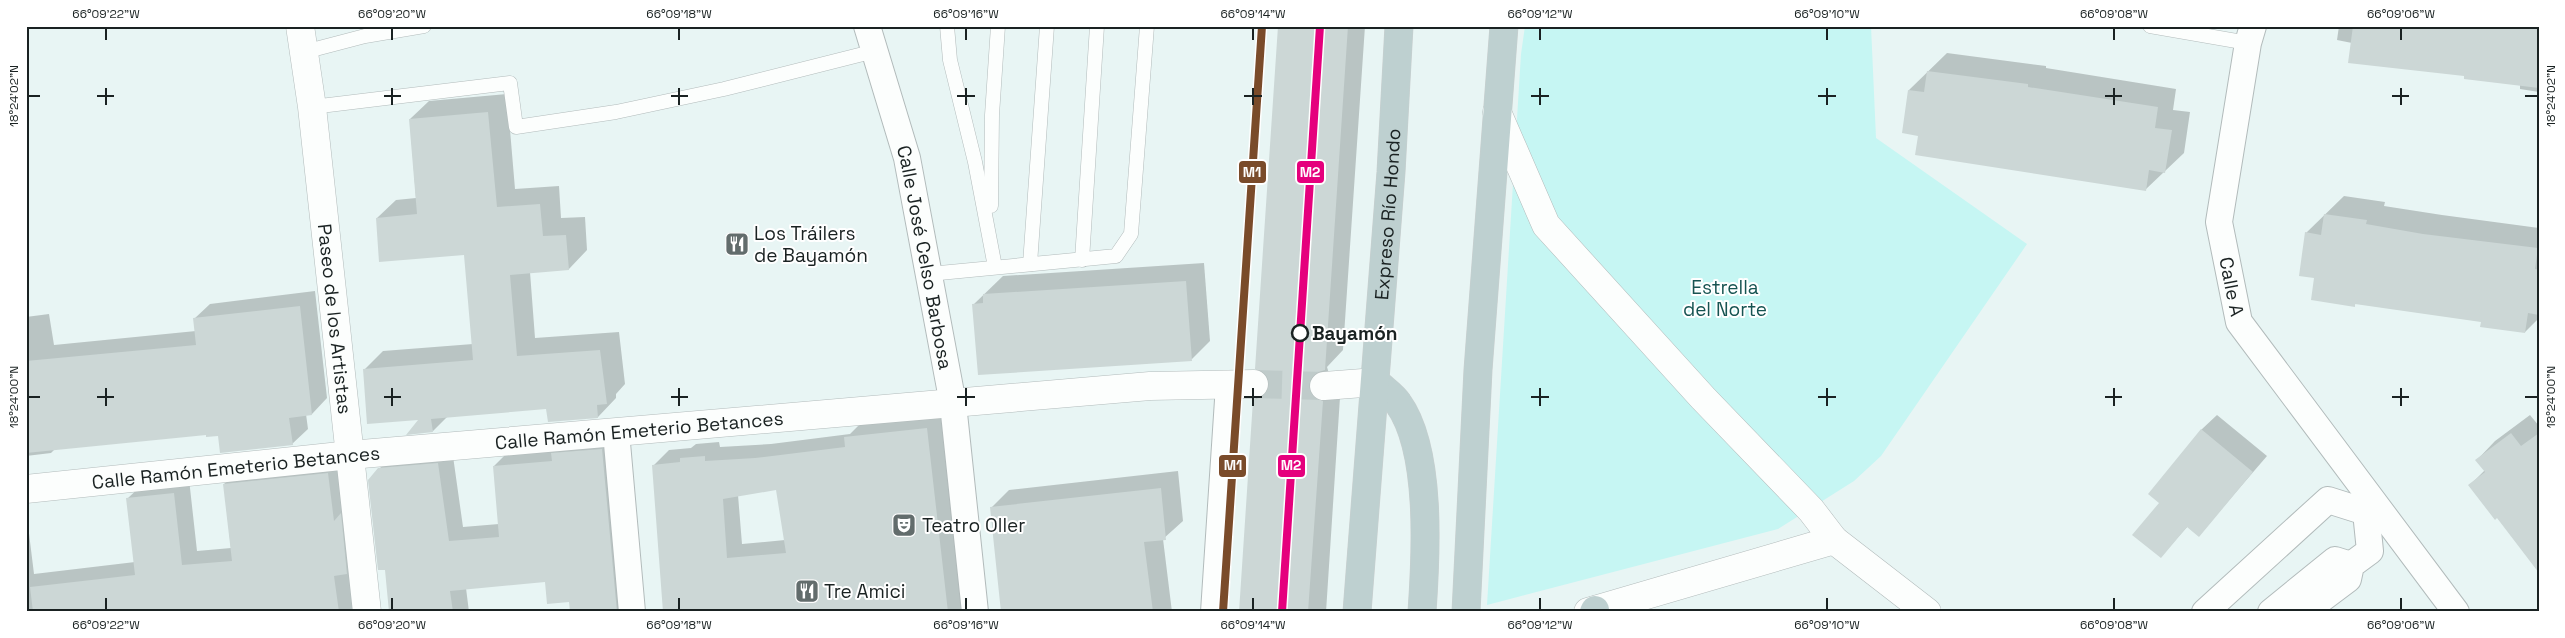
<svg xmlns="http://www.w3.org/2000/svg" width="2565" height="638" viewBox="0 0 2565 638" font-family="'Space Grotesk',sans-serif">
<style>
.green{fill:#c6f6f3}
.shadow{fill:#0003;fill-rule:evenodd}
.building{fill:#ccd7d6;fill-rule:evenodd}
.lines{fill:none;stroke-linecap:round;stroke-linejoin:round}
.secondary-tunnel{stroke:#bfcbca;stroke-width:28;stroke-dasharray:28 14;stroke-linecap:butt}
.lane-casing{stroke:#b2bbbb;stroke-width:15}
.street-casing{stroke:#b2bbbb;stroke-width:28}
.secondary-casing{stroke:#b2bbbb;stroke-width:29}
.highway-casing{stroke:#c9cfcf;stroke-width:29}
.lane{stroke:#fcfefd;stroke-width:14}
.street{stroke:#fcfefd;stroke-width:26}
.secondary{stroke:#fcfefd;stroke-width:28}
.highway{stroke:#bed0d0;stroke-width:28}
.rail-casing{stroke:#c1c5c4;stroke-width:5.5}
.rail{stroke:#fff;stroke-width:4;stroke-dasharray:11;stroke-linecap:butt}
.metro-1-casing{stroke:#fff;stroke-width:11}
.metro-2-casing{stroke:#fff;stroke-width:11}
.metro-1{stroke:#7a4b2a;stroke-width:8}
.metro-2{stroke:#e5007d;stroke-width:8}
.ticks{fill:none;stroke:#1a2222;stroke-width:2}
.stop-dot{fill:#fff;stroke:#1a2222;stroke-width:2.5}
.labels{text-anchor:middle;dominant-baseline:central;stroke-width:4;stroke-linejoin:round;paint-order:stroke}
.street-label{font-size:19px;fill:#1a2222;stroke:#fff}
.poi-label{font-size:19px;fill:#1a2222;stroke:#fff;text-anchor:start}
.park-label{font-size:19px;fill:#165452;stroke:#fff}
.stop-label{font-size:19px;font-weight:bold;fill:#1a2222;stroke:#fff;text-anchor:start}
.line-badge{stroke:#fff;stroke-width:2}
.badge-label{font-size:14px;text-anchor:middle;font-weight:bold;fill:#fff}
.neatline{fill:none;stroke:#1a2222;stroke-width:2}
.ticks-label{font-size:12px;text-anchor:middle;fill:#1a2222}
</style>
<rect width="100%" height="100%" fill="#e8f5f4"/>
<!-- green -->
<polygon class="green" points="1525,26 1871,26 1876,138 2027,244 1881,456 1854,481 1778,529 1487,605 1521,54"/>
<!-- shadow -->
<g class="shadow">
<polygon points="1279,26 1365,26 1343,350 1327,367 1330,377 1341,382 1326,612 1240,612 1254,400 1271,383"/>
<polygon points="2339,26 2539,26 2539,92 2520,89 2520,85 2466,75 2352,43 2337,40"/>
<polygon points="1947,53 2046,66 2046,68 2176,89 2173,110 2190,112 2184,153 2145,190 1920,135 1909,90"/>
<polygon points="507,94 515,189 559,186 561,218 585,217 587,250 569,269 530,272 535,338 619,332 625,384 616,394 616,398 598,417 547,408 448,416 433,431 364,370 383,351 473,344 465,254 377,218 396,200 416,198 410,119 429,101"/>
<polygon points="2344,196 2385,202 2384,206 2442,215 2539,228 2539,318 2525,332 2482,321 2357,303 2354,305 2316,277 2306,233"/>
<polygon points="1204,263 1210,341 1192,359 973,305 1003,276"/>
<polygon points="315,291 327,398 312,414 306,414 308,429 292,444 207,434 55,449 51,453 26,456 26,317 49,314 54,345 196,331 194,319 210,304"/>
<path d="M 942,414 L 964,612 L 665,612 L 654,465 L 669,450 L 691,448 L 696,444 L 719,442 L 720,447 L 771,444 L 850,434 L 861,423 ZM 777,489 L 785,540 L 742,544 L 738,495 Z"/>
<polygon points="2217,415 2267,456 2199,535 2188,526 2161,556 2160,503 2201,430"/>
<polygon points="2530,415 2539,426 2539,571 2498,516 2470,485 2485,470 2477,460 2495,441"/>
<polygon points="616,435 637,612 571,612 570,601 546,581 466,588 469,612 390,612 379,469 394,454 452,449 463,527 499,524 494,466 509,451"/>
<polygon points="343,459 355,612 26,612 26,509 34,574 135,562 128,498 143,484 189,479 197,551 231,548 224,484 239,470"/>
<polygon points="1178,471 1183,521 1163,539 1172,612 1002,612 991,508 1009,490"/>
</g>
<!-- building -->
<g class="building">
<polygon points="1278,26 1348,26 1325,370 1315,373 1310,379 1308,387 1311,395 1323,401 1308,612 1239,612 1253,400 1262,397 1268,391 1270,384 1267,376 1255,369"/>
<polygon points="2353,26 2539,26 2539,88 2464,79 2464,76 2348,63"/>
<polygon points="1927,71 2028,84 2028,87 2158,107 2155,128 2172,130 2165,173 2149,170 2146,191 1915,155 1918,136 1902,133 1908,90 1924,92"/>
<polygon points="488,112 497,207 540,204 543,236 566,235 569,270 510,275 517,356 600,350 607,404 597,405 598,418 548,422 546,409 431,419 433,432 406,435 418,420 367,424 363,369 473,360 464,255 379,262 376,218 417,214 409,119"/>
<polygon points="2324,214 2367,220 2366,224 2423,234 2538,248 2535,269 2539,270 2539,315 2528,313 2525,333 2480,327 2481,322 2355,304 2355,307 2311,300 2314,278 2299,276 2305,232 2321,235"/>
<polygon points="1186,281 1192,361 978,375 972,304 983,303 983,294"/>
<polygon points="300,306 312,415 289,418 293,445 220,453 218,436 206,437 206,435 26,453 26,361 196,345 193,318"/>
<path d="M 927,428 L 948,612 L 663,612 L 652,465 L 680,462 L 680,458 L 705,456 L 705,461 L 755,458 L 845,447 L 844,437 ZM 776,490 L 786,553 L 727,558 L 723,499 Z"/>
<polygon points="2201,429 2253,472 2199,537 2187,527 2161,558 2132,535 2159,503 2148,494"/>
<polygon points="2511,433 2521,446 2539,433 2539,573 2497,518 2495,520 2468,485 2485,472 2475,460"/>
<polygon points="602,449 617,612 570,612 569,602 547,604 545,582 450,591 453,612 389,612 385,570 378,570 368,480 378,468 438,463 449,541 499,537 493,466 552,461 551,453"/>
<polygon points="328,473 334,521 341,513 347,574 334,576 339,612 33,612 30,587 135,575 126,498 174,493 182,565 232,561 223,484"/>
<polygon points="1161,488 1166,540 1144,542 1153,612 1001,612 990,507"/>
</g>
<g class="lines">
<!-- secondary-tunnel -->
<polyline class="secondary-tunnel" points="1254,384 1324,386"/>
<!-- lane casing -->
<g class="lane-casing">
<g id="lane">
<polyline points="947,26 950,60 975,162 995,267"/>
<polyline points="2150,26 2248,43"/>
<polyline points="304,52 365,36 424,26"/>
<polyline points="312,107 510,83 516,127 616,112 724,89 875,51"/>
<polyline points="991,206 992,115 998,26"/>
<polyline points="1082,260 1097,26"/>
<polyline points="1030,264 1047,26"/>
<polyline points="929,274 1116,256 1131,234 1147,26"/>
</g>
</g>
<!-- street casing -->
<g class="street-casing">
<g id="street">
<path id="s1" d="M 867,26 L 907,158 L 953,404 L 975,612"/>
<path id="s2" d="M 2253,26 L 2248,43 L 2219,222 L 2239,322 L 2456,612"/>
<polyline points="616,432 632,612"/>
<polyline points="1214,612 1229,385"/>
<polyline points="2205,612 2328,500 2366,512"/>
<polyline points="2271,612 2335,560 2351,565"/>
<polyline points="2304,612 2348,579 2351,565 2370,551 2366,512"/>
</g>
</g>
<!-- secondary casing -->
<g class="secondary-casing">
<g id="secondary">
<path id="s3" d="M 300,26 L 312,107 L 367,612"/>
<polyline points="1497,112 1546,225 1703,398 1811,510 1834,540 1927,612"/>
<polyline points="1324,386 1376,382"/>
<path id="s4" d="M 26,489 L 350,455 L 1150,386 L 1254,384"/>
<polyline points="1588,612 1834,540"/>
</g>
</g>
<!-- highway casing -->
<g class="highway-casing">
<g id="highway">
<path d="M 1376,382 C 1383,389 1393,395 1398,403 C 1432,450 1426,555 1422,612"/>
<path id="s5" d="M 1357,612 L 1391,172 L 1399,26"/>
<polyline points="1466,612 1478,370 1504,26"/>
<polyline points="1594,612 1595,610"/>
</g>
</g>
<!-- lane -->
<use href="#lane" class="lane"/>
<!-- street -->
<use href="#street" class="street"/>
<!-- secondary -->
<use href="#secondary" class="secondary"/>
<!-- highway -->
<use href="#highway" class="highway"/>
<!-- rail casing -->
<g class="rail-casing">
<g id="rail">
<polyline points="1247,247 1262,26"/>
<polyline points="1306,250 1320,26"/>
</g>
</g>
<!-- rail -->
<use href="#rail" class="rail"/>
<!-- metro-1 casing -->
<g class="metro-1-casing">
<polyline id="metro-1" points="1223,612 1262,26"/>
</g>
<!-- metro-2 casing -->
<g class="metro-2-casing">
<polyline id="metro-2" points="1282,612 1320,26"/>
</g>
<!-- metro-1 -->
<use href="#metro-1" class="metro-1"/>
<!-- metro-2 -->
<use href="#metro-2" class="metro-2"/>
</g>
<!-- ticks -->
<path class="ticks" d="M 106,28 L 106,40M 392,28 L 392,40M 679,28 L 679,40M 966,28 L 966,40M 1253,28 L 1253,40M 1540,28 L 1540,40M 1827,28 L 1827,40M 2114,28 L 2114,40M 2401,28 L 2401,40M 106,88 L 106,105M 392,88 L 392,105M 679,88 L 679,105M 966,88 L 966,105M 1253,88 L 1253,105M 1540,88 L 1540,105M 1827,88 L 1827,105M 2114,88 L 2114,105M 2401,88 L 2401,105M 28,96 L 40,96M 97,96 L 114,96M 384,96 L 401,96M 671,96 L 688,96M 957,96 L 975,96M 1244,96 L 1262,96M 1531,96 L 1549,96M 1818,96 L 1836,96M 2105,96 L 2122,96M 2392,96 L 2409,96M 2525,96 L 2538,96M 106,388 L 106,406M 392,388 L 392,406M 679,388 L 679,406M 966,388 L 966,406M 1253,388 L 1253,406M 1540,388 L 1540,406M 1827,388 L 1827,406M 2114,388 L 2114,406M 2401,388 L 2401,406M 28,397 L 40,397M 97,397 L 114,397M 384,397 L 401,397M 671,397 L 688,397M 957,397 L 975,397M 1244,397 L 1262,397M 1531,397 L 1549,397M 1818,397 L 1836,397M 2105,397 L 2122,397M 2392,397 L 2409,397M 2525,397 L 2538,397M 106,598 L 106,610M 392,598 L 392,610M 679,598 L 679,610M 966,598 L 966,610M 1253,598 L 1253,610M 1540,598 L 1540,610M 1827,598 L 1827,610M 2114,598 L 2114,610M 2401,598 L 2401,610"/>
<!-- icons -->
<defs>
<g id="restaurant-square" transform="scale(1.25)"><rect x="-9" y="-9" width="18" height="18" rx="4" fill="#626c6c" stroke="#fff"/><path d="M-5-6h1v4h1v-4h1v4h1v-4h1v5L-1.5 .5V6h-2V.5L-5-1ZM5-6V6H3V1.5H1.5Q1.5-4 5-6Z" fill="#fff"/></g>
<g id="theatre-square" transform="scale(1.25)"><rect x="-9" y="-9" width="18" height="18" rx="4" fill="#626c6c" stroke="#fff"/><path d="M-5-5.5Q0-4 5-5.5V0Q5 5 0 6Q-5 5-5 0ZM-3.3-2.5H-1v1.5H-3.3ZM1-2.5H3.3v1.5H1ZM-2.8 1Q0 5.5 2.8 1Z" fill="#fff"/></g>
</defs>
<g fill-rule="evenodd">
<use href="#restaurant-square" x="737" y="244"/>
<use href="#theatre-square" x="904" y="525"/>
<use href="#restaurant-square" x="807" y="591"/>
</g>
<!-- markers -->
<circle class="stop-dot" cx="1300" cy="333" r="8"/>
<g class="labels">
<!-- street labels -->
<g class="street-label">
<text stroke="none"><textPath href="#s5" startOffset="399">Expreso Río Hondo</textPath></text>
<text stroke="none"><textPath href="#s1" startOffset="239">Calle José Celso Barbosa</textPath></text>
<text stroke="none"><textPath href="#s2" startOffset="265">Calle A</textPath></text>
<text stroke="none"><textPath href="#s3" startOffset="295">Paseo de los Artistas</textPath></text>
<text stroke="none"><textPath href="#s4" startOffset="616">Calle Ramón Emeterio Betances</textPath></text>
<text stroke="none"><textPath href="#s4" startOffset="211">Calle Ramón Emeterio Betances</textPath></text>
</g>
<!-- poi labels -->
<g class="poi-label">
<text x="754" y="233">Los Tráilers<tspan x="754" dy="22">de Bayamón</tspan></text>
<text x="922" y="525">Teatro Oller</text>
<text x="824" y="591">Tre Amici</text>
</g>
<!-- park labels -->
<g class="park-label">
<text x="1725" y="287">Estrella<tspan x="1725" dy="22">del Norte</tspan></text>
</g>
<!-- stop labels -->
<g class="stop-label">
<text x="1312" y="333">Bayamón</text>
</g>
</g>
<g class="line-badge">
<rect x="1238" y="160" width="29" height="24" rx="5" fill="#7a4b2a"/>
<rect x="1296" y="160" width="29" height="24" rx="5" fill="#e5007d"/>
<rect x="1218" y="454" width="29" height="24" rx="5" fill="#7a4b2a"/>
<rect x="1277" y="454" width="29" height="24" rx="5" fill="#e5007d"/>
</g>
<g class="badge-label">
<text x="1252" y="177">M1</text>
<text x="1310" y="177">M2</text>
<text x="1233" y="470">M1</text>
<text x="1291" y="470">M2</text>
</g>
<!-- border -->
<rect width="2565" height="638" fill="none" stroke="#ffffff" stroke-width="55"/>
<rect x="28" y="28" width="2510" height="582" class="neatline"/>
<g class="ticks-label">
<text x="106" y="18">66°09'22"W</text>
<text x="392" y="18">66°09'20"W</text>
<text x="679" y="18">66°09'18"W</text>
<text x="966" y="18">66°09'16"W</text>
<text x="1253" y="18">66°09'14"W</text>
<text x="1540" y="18">66°09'12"W</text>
<text x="1827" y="18">66°09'10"W</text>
<text x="2114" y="18">66°09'08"W</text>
<text x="2401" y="18">66°09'06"W</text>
<text transform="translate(14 96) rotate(-90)" y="4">18°24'02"N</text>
<text transform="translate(2551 96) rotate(-90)" y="4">18°24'02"N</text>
<text transform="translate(14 397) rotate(-90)" y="4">18°24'00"N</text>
<text transform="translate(2551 397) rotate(-90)" y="4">18°24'00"N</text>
<text x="106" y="629">66°09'22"W</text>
<text x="392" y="629">66°09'20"W</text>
<text x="679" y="629">66°09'18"W</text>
<text x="966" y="629">66°09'16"W</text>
<text x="1253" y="629">66°09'14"W</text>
<text x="1540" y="629">66°09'12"W</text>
<text x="1827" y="629">66°09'10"W</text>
<text x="2114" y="629">66°09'08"W</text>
<text x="2401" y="629">66°09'06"W</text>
</g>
</svg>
